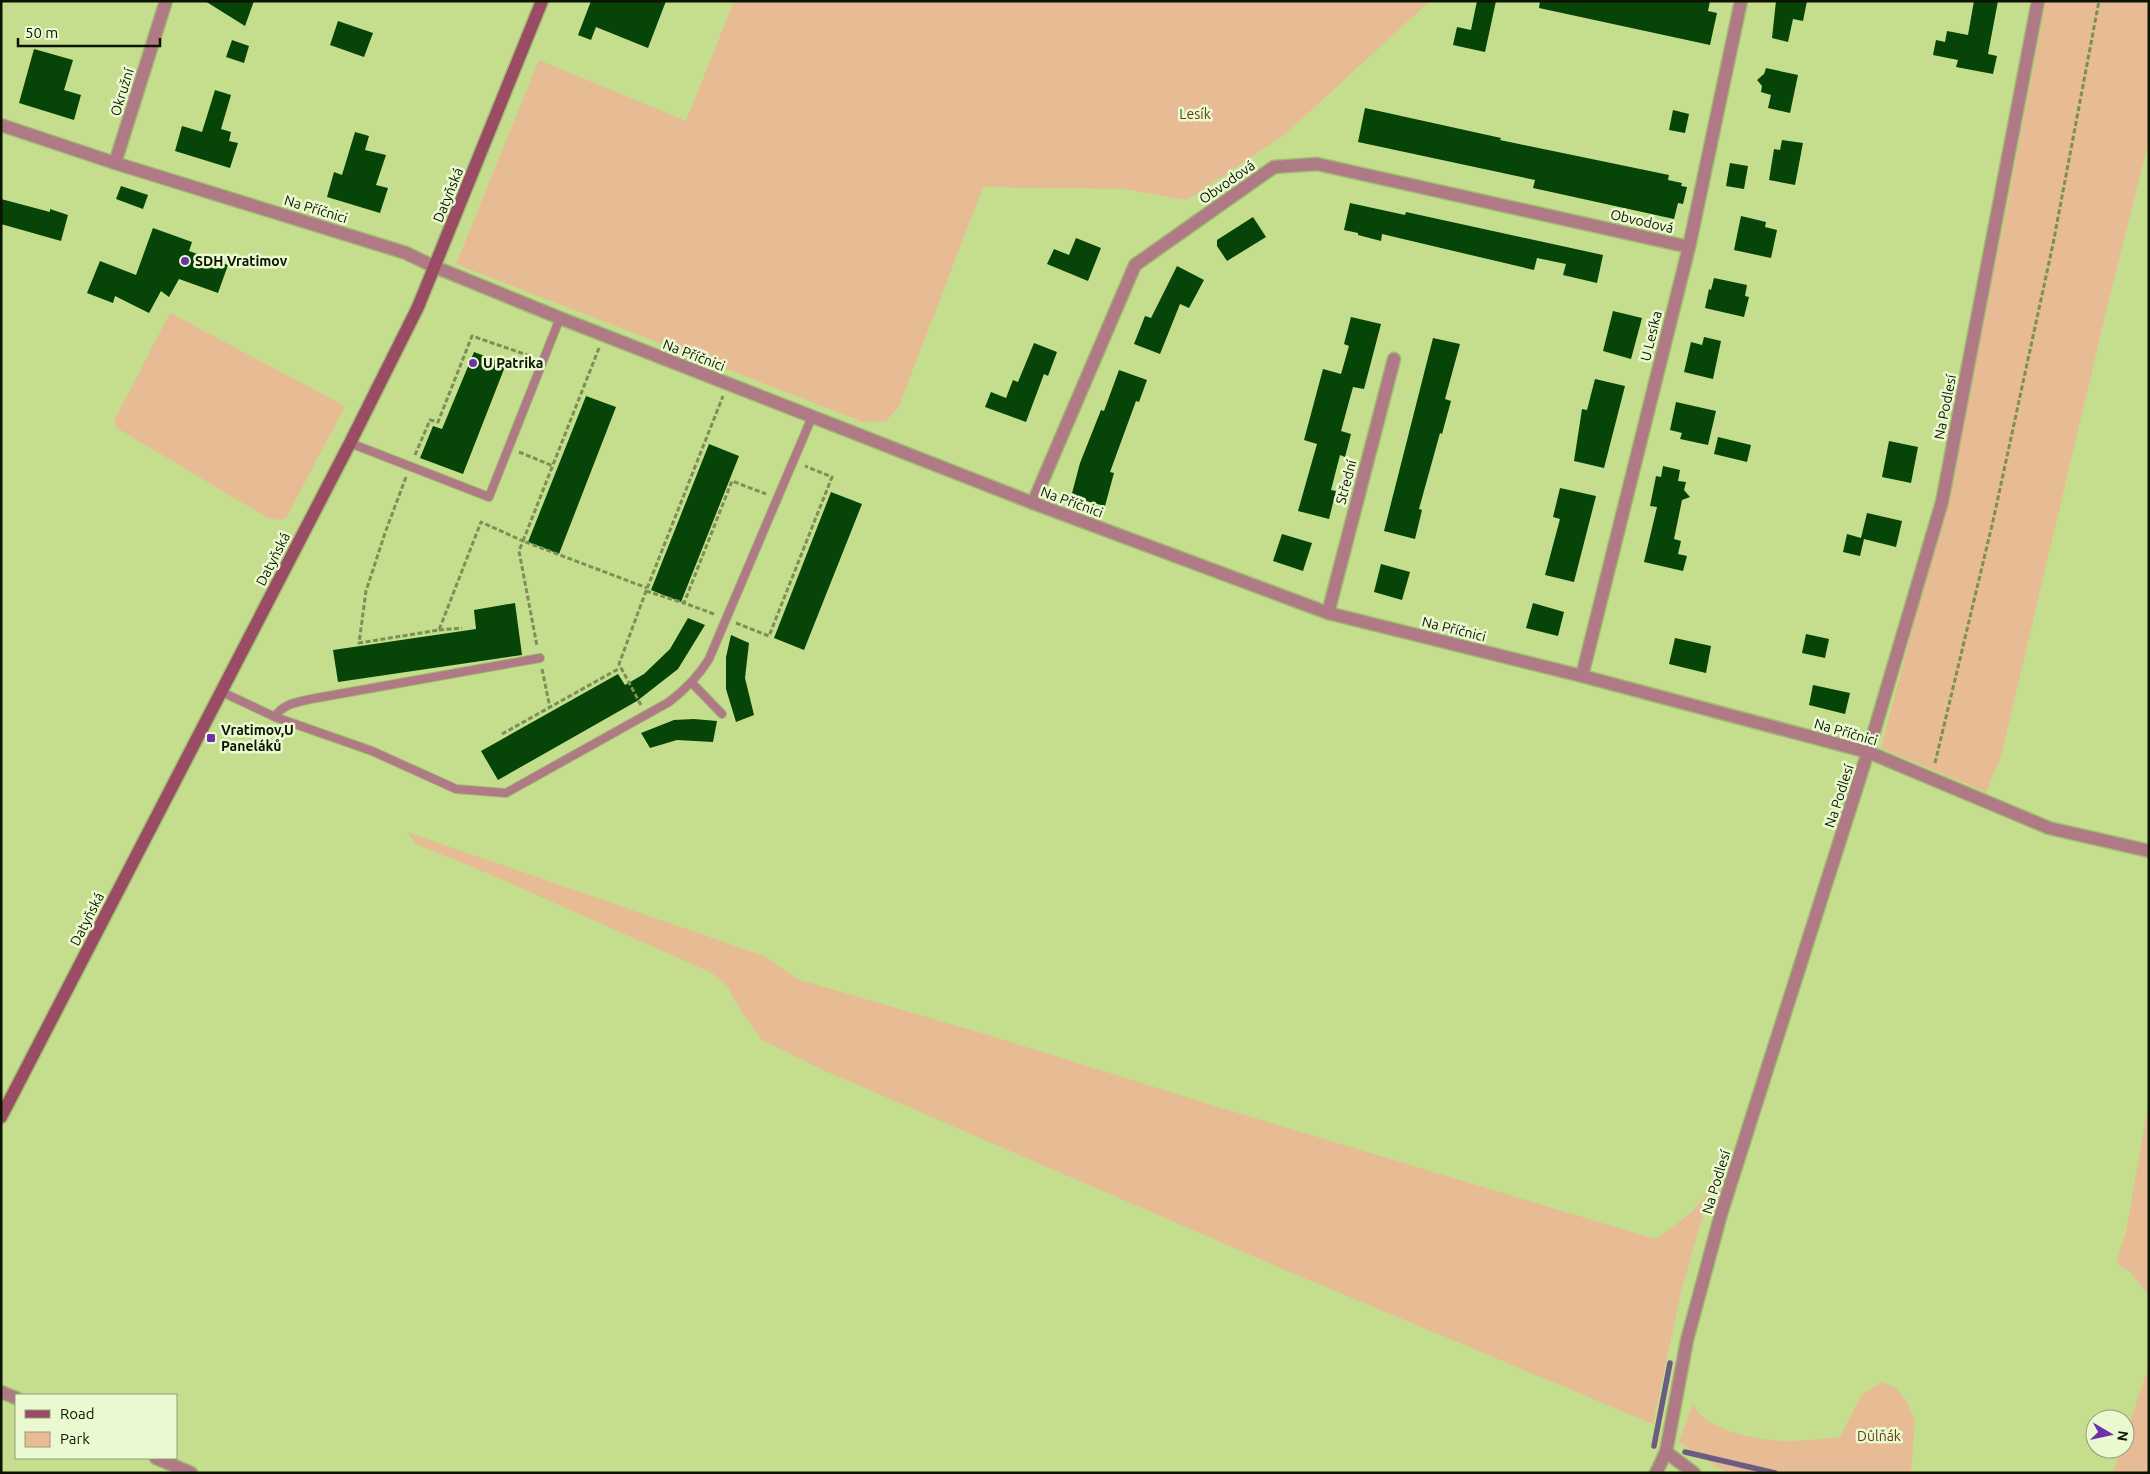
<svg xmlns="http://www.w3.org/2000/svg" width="2150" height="1474" viewBox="0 0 2150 1474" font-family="Ubuntu,sans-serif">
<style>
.green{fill:#e7bb93}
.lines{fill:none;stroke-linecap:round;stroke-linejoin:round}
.stream{stroke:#6c5c82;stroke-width:5.5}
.building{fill:#064507}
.lane-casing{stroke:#a3ba74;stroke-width:10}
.street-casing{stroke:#a3ba74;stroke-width:15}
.secondary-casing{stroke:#a3ba74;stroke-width:15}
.path{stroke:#7c8f56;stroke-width:3;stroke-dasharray:5 2.5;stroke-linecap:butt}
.lane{stroke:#af7986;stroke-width:8}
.street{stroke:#af7986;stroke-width:12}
.secondary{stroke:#994c63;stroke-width:12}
.poi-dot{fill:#6e32a8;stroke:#ebf9d1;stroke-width:2}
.labels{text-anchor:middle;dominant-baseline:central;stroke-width:5;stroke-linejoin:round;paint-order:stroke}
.street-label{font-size:14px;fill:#0c1400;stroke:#ebf9d1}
.park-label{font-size:14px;fill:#623c14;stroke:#ebf9d1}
.poi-label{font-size:14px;font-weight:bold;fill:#0c1400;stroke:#ebf9d1;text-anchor:start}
</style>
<rect width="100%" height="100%" fill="#c4de8d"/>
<!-- green -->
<g class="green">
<polygon points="734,1 1430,1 1283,136 1187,200 1124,189 983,187 899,406 886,421 863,422 456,264 539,60 686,121"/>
<polygon points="2046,1 2149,1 2149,140 2105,316 2001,756 1986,792 1881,748 1944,509 2005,217"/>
<polygon points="170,313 345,406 286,518 280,520 268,518 117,428 114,421"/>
<path d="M 407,832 L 764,956 L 797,979 L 991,1036 L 1218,1107 L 1655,1239 C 1679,1223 1702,1208 1713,1181 L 1681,1291 L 1653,1424 L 1290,1272 L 823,1070 L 762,1040 L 738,1006 L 728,987 L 712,973 L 494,876 L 416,844 Z"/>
<polygon points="2149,1100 2149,1296 2129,1271 2117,1264 2119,1252 2126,1232"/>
<polygon points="2149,1365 2149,1473 2113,1473 2121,1449 2125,1449 2125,1437"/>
<path d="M 1882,1382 L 1896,1388 L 1906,1401 L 1915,1420 L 1911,1473 L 1727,1473 L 1679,1442 L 1693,1404 C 1698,1415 1711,1424 1722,1428 C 1761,1445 1799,1442 1840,1437 L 1861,1396 Z"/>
</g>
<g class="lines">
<!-- stream -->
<g class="stream">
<polyline points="1654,1446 1670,1363"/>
<polyline points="1685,1452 1775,1473"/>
</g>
</g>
<!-- building -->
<g class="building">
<polygon points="205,1 254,1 245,26"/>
<polygon points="591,1 666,1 648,48 596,27 591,40 578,35"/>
<polygon points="1477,1 1496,1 1485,52 1453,45 1457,27 1471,30"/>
<polygon points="1540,1 1710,1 1708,11 1717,13 1710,45 1539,8"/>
<polygon points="1776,1 1807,1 1803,21 1793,19 1788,42 1772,38"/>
<polygon points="1974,1 1998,1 1988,54 1997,56 1993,74 1956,67 1958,60 1933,55 1936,40 1945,42 1947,31 1968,35"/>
<polygon points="338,21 373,33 364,57 330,45"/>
<polygon points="232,40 249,46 244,63 226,57"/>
<polygon points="34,49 73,60 64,90 81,95 74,120 19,103"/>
<polygon points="1766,68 1798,75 1790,113 1768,108 1771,95 1761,92 1762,86 1757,80 1764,74"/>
<polygon points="215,90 231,95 221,129 231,132 229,141 238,143 230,168 175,151 182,126 202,132"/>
<polygon points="1365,108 1501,138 1500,140 1669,175 1668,180 1682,183 1681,186 1687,187 1683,204 1678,203 1674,219 1533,188 1535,180 1358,142"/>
<polygon points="1673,110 1689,114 1685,133 1669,130"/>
<polygon points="355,132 369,136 365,150 386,155 376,185 388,188 380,213 327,197 334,172 342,175"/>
<polygon points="1782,140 1803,143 1795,185 1769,180 1774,149 1780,150"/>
<polygon points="1730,163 1748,166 1744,189 1726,186"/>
<polygon points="121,186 148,195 143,209 116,199"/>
<polygon points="1,199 50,212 50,209 68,215 61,241 1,224"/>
<polygon points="1350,203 1405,215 1406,212 1603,255 1597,283 1563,275 1566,264 1537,258 1534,270 1382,234 1381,241 1358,235 1358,233 1344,230"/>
<polygon points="1741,216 1766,222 1765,227 1777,230 1771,258 1734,250"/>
<polygon points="1253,217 1266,237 1227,261 1217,246 1217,240"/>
<polygon points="153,228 192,242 189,251 228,265 218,293 179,279 169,297 161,291 149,313 115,296 113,303 87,293 100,261 136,275"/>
<polygon points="1076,238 1101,248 1088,281 1047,264 1054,249 1069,255"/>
<polygon points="1177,266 1204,280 1189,308 1180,304 1160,354 1134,344 1145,316 1151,318"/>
<polygon points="1714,278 1747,285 1745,296 1749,297 1744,317 1705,308 1709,289 1711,290"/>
<polygon points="1613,311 1642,318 1631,359 1603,351"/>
<polygon points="1351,317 1381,324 1364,389 1353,387 1341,431 1351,434 1345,457 1340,455 1331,490 1336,491 1329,519 1298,511 1317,444 1304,440 1323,369 1341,374 1349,346 1344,344"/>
<polygon points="1704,337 1721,341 1713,379 1684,372 1691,342 1702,345"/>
<polygon points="1433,338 1460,344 1445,399 1451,401 1442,434 1440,433 1419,509 1422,510 1415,539 1384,531"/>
<polygon points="1034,343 1057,352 1048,376 1044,374 1026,422 985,407 991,392 1006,398 1013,380 1018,382"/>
<polygon points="474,352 506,364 463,474 420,458 433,426 442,429"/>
<polygon points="1119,370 1147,380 1139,402 1136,401 1110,472 1114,473 1105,506 1071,497 1080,463 1101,410 1104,411"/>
<polygon points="1595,379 1625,386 1604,468 1574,461 1582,409 1587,410"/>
<polygon points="586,396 616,407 559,554 528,542"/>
<polygon points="1676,402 1716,411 1708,445 1680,439 1682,433 1670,430"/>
<polygon points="1718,437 1751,445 1747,462 1714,454"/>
<polygon points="1889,441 1918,447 1911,483 1882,477"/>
<polygon points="709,444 739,456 681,602 651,590"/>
<polygon points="1663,466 1680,470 1678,481 1686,482 1684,490 1690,497 1682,500 1674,539 1681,541 1678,554 1687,556 1683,571 1644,562 1657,507 1650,506 1656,476 1661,477"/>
<polygon points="1560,488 1596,496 1574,582 1545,575 1560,519 1553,517"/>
<polygon points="831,492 862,504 804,650 774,638"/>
<polygon points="1867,513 1902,521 1896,547 1864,539 1860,556 1843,552 1847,534 1861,538"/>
<polygon points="1282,534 1312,543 1303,571 1273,561"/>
<polygon points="1381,564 1410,572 1402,600 1374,592"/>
<polygon points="515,603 522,655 338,682 333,650 476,629 474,610"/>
<polygon points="1533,603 1564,612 1558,636 1526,628"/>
<polygon points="688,618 705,625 678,669 637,701 498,780 481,751 618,674 625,685 644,674 670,649"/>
<polygon points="1806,634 1829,639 1825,658 1802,653"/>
<polygon points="731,635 749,643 745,678 754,715 736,722 726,689 726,657"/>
<polygon points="1675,638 1711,646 1706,673 1669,664"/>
<polygon points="1813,685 1850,693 1845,714 1809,705"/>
<polygon points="694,719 717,721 713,742 677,740 650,748 641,733 674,720"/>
</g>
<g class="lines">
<!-- lane casing -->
<g class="lane-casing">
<g id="lane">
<polyline points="350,443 489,497 560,318"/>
<polyline points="692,683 722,714"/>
<path d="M 222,692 L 275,717 L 372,751 L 456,789 L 506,793 L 669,702 C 686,689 698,677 709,659 L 812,417"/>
<path d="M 275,717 C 282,704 298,702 311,699 L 540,658"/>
</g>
</g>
<!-- street casing -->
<g class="street-casing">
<g id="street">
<polyline points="1,125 115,163 406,253 435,267 560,318 1033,503 1328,613 1582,676 1868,752 2049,828 2149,851"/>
<polyline points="115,163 166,1"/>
<polyline points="1033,503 1135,265 1274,167 1317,164 1689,247"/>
<polyline points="1328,613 1394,359"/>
<polyline points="1582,676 1689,247 1741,1"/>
<polyline points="1,1392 16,1398"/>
<polyline points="1666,1452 1694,1473"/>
<polyline points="156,1458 191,1473"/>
<polyline points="1656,1473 1666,1452 1687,1340 1721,1214 1868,752 1942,502 2038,1"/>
</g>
</g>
<!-- secondary casing -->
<g class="secondary-casing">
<polyline id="secondary" points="1,1117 350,443 418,307 542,1"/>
</g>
<!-- path -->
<g class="path">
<polyline points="599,348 523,541 647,588"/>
<polyline points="519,452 553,466"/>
<polyline points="415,455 430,420 438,422 472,336 533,357"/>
<polyline points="406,477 385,533 366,591 359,643 439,630 481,522 523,541 519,551 537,646"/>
<polyline points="646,591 684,603"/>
<polyline points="714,614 684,603 732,481 766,494"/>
<polyline points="736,623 769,636 832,477 805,466"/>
<polyline points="439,630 462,628"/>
<polyline points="542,669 550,708"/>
<polyline points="641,705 619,664 646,591 723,396"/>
<polyline points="502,734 620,668"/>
<polyline points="1935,763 1993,521 2053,244 2099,1"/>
</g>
<!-- lane -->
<use href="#lane" class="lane"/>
<!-- street -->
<use href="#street" class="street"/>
<!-- secondary -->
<use href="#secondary" class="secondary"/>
</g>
<!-- markers -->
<g class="poi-dot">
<circle cx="185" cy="261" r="5"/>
<circle cx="473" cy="363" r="5"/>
<rect x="206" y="733" width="10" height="10" rx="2.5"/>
</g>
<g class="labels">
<!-- street labels -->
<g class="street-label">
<text transform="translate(122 92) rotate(-73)">Okružní</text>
<text transform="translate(1227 182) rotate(-35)">Obvodová</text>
<text transform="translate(448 195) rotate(-68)">Datyňská</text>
<text transform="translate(316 209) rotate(17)">Na Příčnici</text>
<text transform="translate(1642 221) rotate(13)">Obvodová</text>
<text transform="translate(1651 336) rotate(-76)">U Lesíka</text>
<text transform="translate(694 355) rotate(21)">Na Příčnici</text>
<text transform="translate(1945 407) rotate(-79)">Na Podlesí</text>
<text transform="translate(1346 482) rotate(-75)">Střední</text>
<text transform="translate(1072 502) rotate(20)">Na Příčnici</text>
<text transform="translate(273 559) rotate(-63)">Datyňská</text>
<text transform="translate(1454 629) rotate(14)">Na Příčnici</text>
<text transform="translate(1846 732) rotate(16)">Na Příčnici</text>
<text transform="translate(1839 796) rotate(-72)">Na Podlesí</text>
<text transform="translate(87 919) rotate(-63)">Datyňská</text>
<text transform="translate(1716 1182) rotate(-73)">Na Podlesí</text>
</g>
<!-- park labels -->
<g class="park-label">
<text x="1195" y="114">Lesík</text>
<text x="1879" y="1436">Důlňák</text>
</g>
<!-- poi labels -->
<g class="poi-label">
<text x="195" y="261">SDH Vratimov</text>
<text x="483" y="363">U Patrika</text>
<text x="221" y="730">Vratimov,U<tspan x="221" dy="16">Paneláků</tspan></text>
</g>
</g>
<!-- border -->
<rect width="2150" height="1474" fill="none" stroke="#0c1400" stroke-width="5"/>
<!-- legend -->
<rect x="15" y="1394" width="162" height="65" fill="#ebf9d1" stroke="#929d7d"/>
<rect x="25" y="1410" width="25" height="8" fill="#994c63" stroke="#929d7d"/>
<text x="60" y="1419" font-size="15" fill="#0c1400">Road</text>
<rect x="25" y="1432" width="25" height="15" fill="#e7bb93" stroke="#929d7d"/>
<text x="60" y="1444" font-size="15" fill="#0c1400">Park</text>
<!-- north arrow -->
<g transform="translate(2110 1434) rotate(99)"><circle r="24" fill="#ebf9d1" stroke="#929d7d"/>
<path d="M0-4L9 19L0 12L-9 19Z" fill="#6e32a8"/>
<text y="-8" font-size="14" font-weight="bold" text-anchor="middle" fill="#0c1400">N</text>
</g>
<!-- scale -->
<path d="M18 38v8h142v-8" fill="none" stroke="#0c1400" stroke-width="2.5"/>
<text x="25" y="38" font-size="15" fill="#0c1400" stroke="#ebf9d1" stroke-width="4" paint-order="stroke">50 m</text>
</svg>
